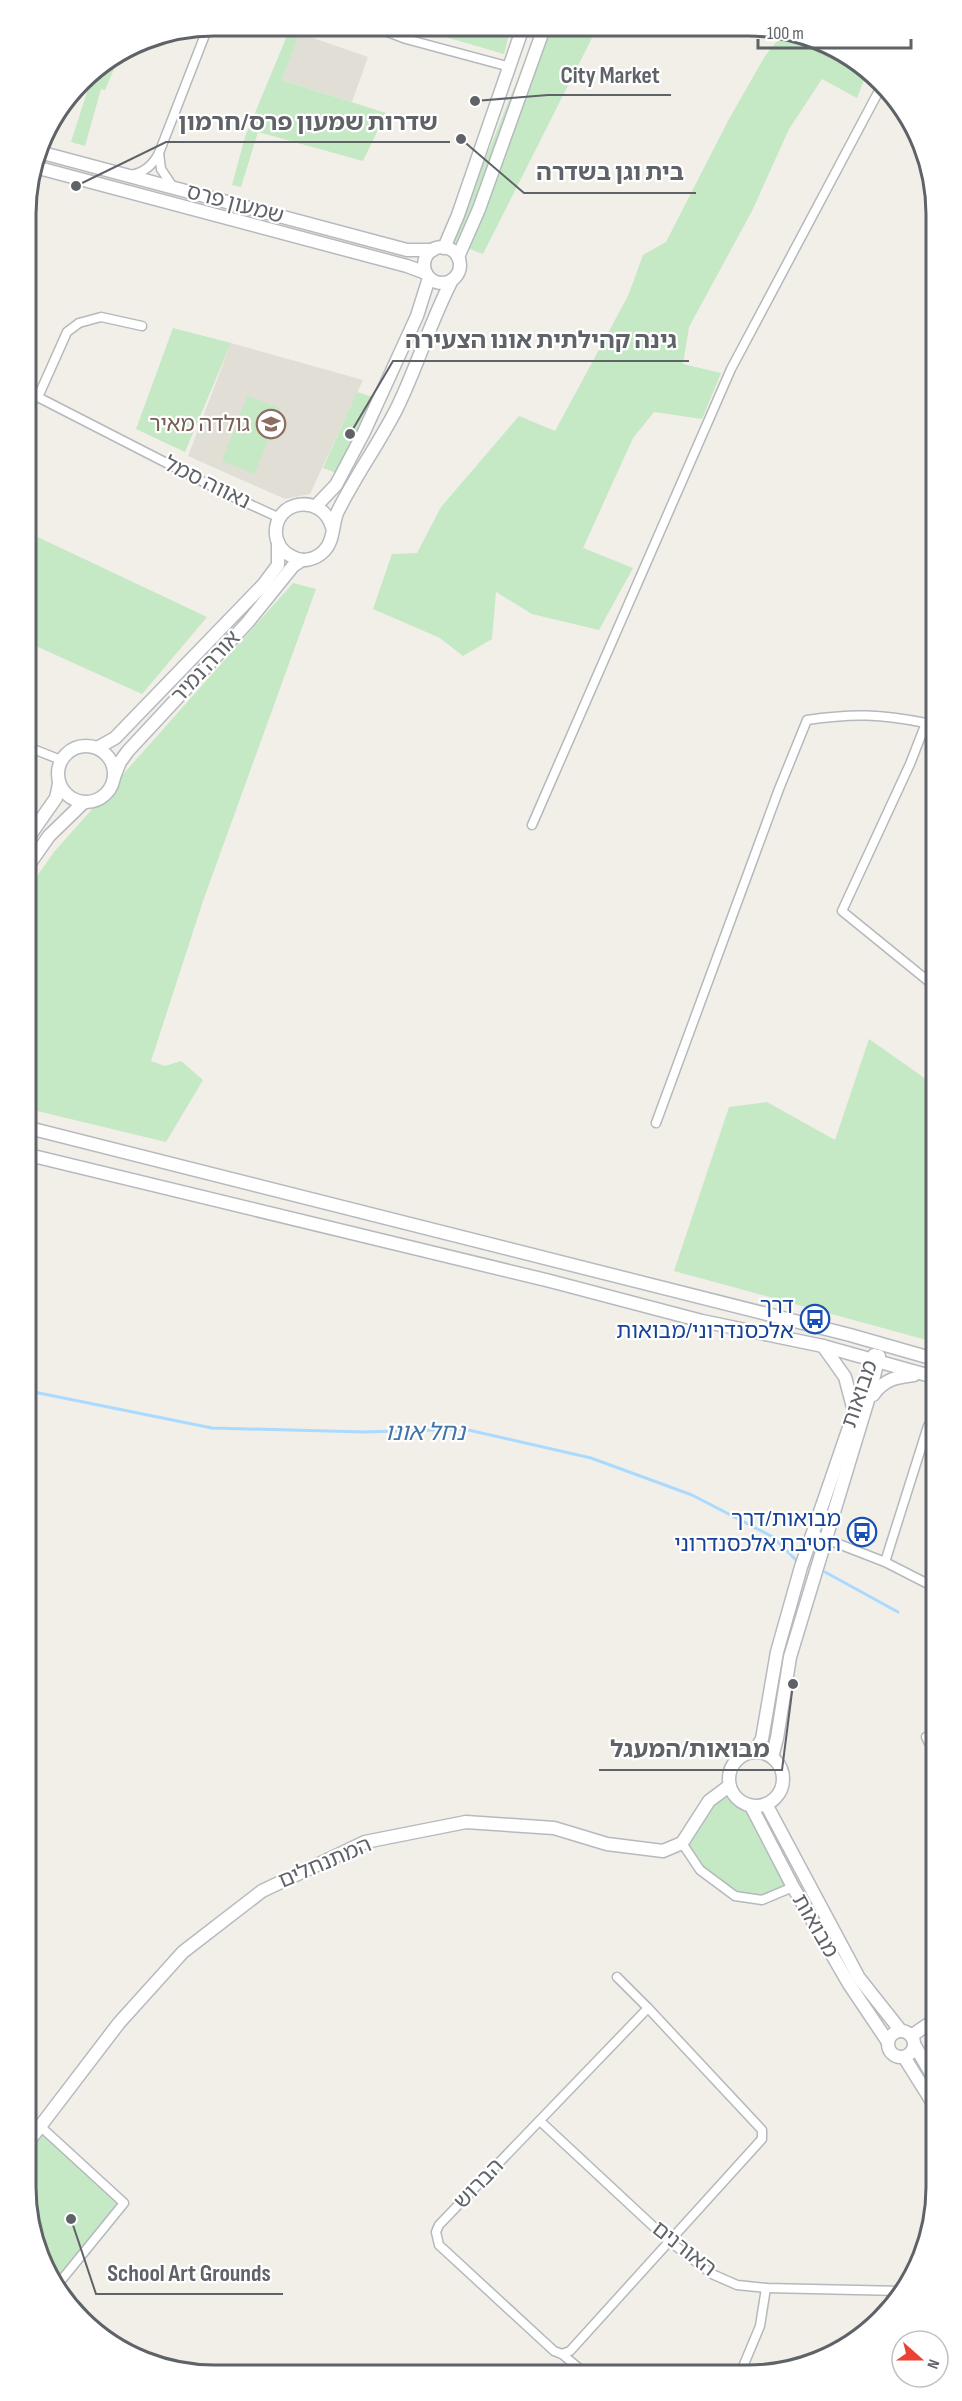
<svg xmlns="http://www.w3.org/2000/svg" width="962" height="2401" viewBox="0 0 962 2401" font-family="'Sofia Sans Condensed','Noto Sans Hebrew',sans-serif">
<style>
.education{fill:#e1ded6}
.green{fill:#c5e8c5}
.lines{fill:none;stroke-linecap:round;stroke-linejoin:round}
.stream{stroke:#aadaff;stroke-width:3}
.street-casing{stroke:#b5b8bc;stroke-width:11}
.secondary-casing{stroke:#b6babf;stroke-width:15}
.street{stroke:#fff;stroke-width:8}
.secondary{stroke:#fff;stroke-width:12}
.labels{text-anchor:middle;dominant-baseline:central;stroke-width:4.5;stroke-linejoin:round;paint-order:stroke}
.street-label{font-size:22px;fill:#5f6368;stroke:#fff}
.education-label{font-size:22px;fill:#785e54;stroke:#fff;text-anchor:end}
.transit-label{font-size:22px;fill:#164399;stroke:#fff;text-anchor:end}
.water-label{font-size:24px;font-style:italic;fill:#4174aa;stroke:#fff}
.rim{fill:none;stroke:#5f6368;stroke-width:3}
.leader{fill:none;stroke:#5f6368;stroke-width:2}
.callout-dot{fill:#5f6368;stroke:#fff;stroke-width:2}
.callout-label{font-size:24px;text-anchor:middle;font-weight:bold;fill:#5f6368;stroke:#fff;stroke-width:4.5;stroke-linejoin:round;paint-order:stroke}
</style>
<rect width="100%" height="100%" fill="#f1efe8"/>
<!-- education -->
<g class="education">
<polygon points="299,33 368,57 352,102 282,80"/>
<polygon points="231,343 363,380 310,494 285,499 188,456"/>
</g>
<!-- green -->
<g class="green">
<polygon points="291,26 302,26 282,80 386,113 363,161 258,132 241,187 232,185 245,137"/>
<polygon points="411,27 511,27 504,54"/>
<polygon points="538,28 597,28 483,254 452,242"/>
<polygon points="786,30 868,70 857,98 822,79 789,129 752,211 689,327 683,364 721,373 702,419 654,412 633,438 583,548 633,568 599,630 532,614 496,592 492,639 463,656 440,638 373,609 392,554 417,553 441,507 519,416 555,431 628,296 643,255 666,242 729,119 765,56"/>
<polygon points="121,53 105,90 101,89 85,146 71,142 89,86 81,83 89,73"/>
<polygon points="173,328 231,343 185,452 136,429"/>
<polygon points="357,392 379,399 342,475 323,468"/>
<polygon points="247,396 280,408 255,474 222,461"/>
<polygon points="27,532 207,617 142,694 27,642"/>
<polygon points="293,583 316,589 203,901 151,1061 165,1066 181,1061 203,1080 166,1142 29,1109 28,889 54,852"/>
<polygon points="869,1039 933,1084 933,1203 930,1210 933,1212 934,1342 674,1271 729,1107 767,1102 835,1140"/>
<polygon points="729,1786 735,1797 751,1806 793,1887 762,1900 735,1896 700,1870 682,1844"/>
<polygon points="40,2126 124,2203 59,2282 32,2235 32,2137"/>
</g>
<g class="lines">
<!-- stream -->
<g class="stream">
<polyline points="29,1391 212,1428 364,1432 464,1429 591,1458 692,1495 773,1537 796,1560"/>
<polyline points="825,1572 898,1612"/>
</g>
<!-- street casing -->
<g class="street-casing">
<g id="street">
<polyline points="372,26 406,39 510,67"/>
<polyline points="159,153 161,169 173,187"/>
<path d="M 130,175 C 144,173 153,165 159,153 L 208,27"/>
<polyline points="26,391 227,494 280,518"/>
<polyline points="38,397 67,332 79,323 101,317 142,326"/>
<polyline points="929,723 926,723 910,764 842,911 933,985"/>
<polyline points="28,747 61,760"/>
<polyline points="532,825 731,369 882,85"/>
<path d="M 656,1123 L 779,789 L 807,720 C 853,713 881,714 926,723"/>
<polyline points="813,1534 885,1562 934,1587"/>
<polyline points="885,1562 928,1426"/>
<polyline points="926,1737 935,1755"/>
<polyline points="682,1843 700,1870 735,1896 762,1900 793,1887"/>
<polyline points="540,2121 669,2241 712,2274 737,2285 766,2288 902,2291"/>
<polyline points="40,2126 124,2203 59,2283"/>
<polyline points="562,2354 570,2351 762,2139 762,2130 648,2008 617,1977"/>
<polyline points="742,2369 760,2326 766,2288"/>
<polyline points="581,2370 562,2354 554,2351 439,2245 436,2232 439,2225 648,2008"/>
</g>
</g>
<!-- secondary casing -->
<g class="secondary-casing">
<g id="secondary">
<polyline points="39,152 407,250 433,250"/>
<polyline points="35,167 407,266 426,273"/>
<circle cx="442" cy="265" r="18"/>
<polyline points="444,248 458,215 523,27"/>
<polyline points="458,257 479,209 544,28"/>
<polyline points="316,506 336,485 364,432 417,316 429,278"/>
<path d="M 332,527 C 322,492 273,500 276,535 C 277,544 283,552 291,556 C 302,563 315,560 324,551 C 334,541 332,526 337,513 C 354,478 378,445 396,410 C 417,368 430,322 452,280"/>
<circle cx="86" cy="774" r="28"/>
<polyline points="97,748 115,738 263,585 278,565 278,542"/>
<polyline points="114,777 120,762 128,751 248,622 293,566 302,560"/>
<polyline points="28,838 56,798 59,784"/>
<polyline points="28,866 49,836 84,802"/>
<polyline points="29,1128 850,1335 934,1359"/>
<polyline points="29,1155 550,1281 702,1321 823,1346 934,1377"/>
<polyline points="823,1346 845,1377 854,1411"/>
<path d="M 873,1395 C 884,1379 897,1377 914,1375"/>
<circle cx="756" cy="1779" r="27"/>
<polyline points="754,1752 762,1739 777,1652 801,1567 874,1355"/>
<polyline points="772,1757 777,1738 790,1657 868,1400 879,1356"/>
<polyline points="766,1804 859,1978 901,2031"/>
<polyline points="751,1806 793,1887 849,1984 888,2042"/>
<circle cx="901" cy="2044" r="13"/>
<polyline points="911,2036 936,2019"/>
<polyline points="914,2044 936,2082"/>
<polyline points="904,2057 936,2108"/>
<polyline points="32,2137 119,2023 183,1952 262,1891 365,1842 466,1822 554,1828 607,1844 663,1851 682,1843 709,1801 729,1786"/>
</g>
</g>
<!-- street -->
<use href="#street" class="street"/>
<!-- secondary -->
<use href="#secondary" class="secondary"/>
</g>
<!-- icons -->
<defs>
<g id="school-ring" transform="scale(1.5)"><circle r="9.5" fill="#fff" stroke="#8d6e63" stroke-width="1.5"/><path d="M0-5L7-2L0 1L-7-2ZM-4 1L0 2.5L4 1V4Q0 6-4 4Z" fill="#8d6e63"/></g>
<g id="bus-ring" transform="scale(1.5)"><circle r="9.5" fill="#fff" stroke="#1a4fb4" stroke-width="1.5"/><path d="M-5-6H5V4H4V6H2V4H-2V6H-4V4H-5ZM-3.5-4V0h7V-4ZM-3.5 1.2v1.5H-2V1.2ZM2 1.2v1.5H3.5V1.2Z" fill="#1a4fb4"/></g>
</defs>
<g fill-rule="evenodd">
<use href="#school-ring" x="271" y="424"/>
<use href="#bus-ring" x="815" y="1319"/>
<use href="#bus-ring" x="862" y="1532"/>
</g>
<g class="labels">
<!-- street labels -->
<g class="street-label">
<text transform="translate(235 204) rotate(15)">שמעון פרס</text>
<text transform="translate(207 483) rotate(26)">נאווה סמל</text>
<text transform="translate(206 667) rotate(-47)">אורה נמיר</text>
<text transform="translate(860 1394) rotate(-71)">מבואות</text>
<text transform="translate(325 1863) rotate(-23)">המתנחלים</text>
<text transform="translate(815 1926) rotate(60)">מבואות</text>
<text transform="translate(479 2184) rotate(-46)">הברוש</text>
<text transform="translate(684 2249) rotate(38)">האורנים</text>
</g>
<!-- education labels -->
<g class="education-label">
<text x="250" y="424">גולדה מאיר</text>
</g>
<!-- transit labels -->
<g class="transit-label">
<text x="794" y="1306">דרך<tspan x="794" dy="25">אלכסנדרוני/מבואות</tspan></text>
<text x="841" y="1519">מבואות/דרך<tspan x="841" dy="25">חטיבת אלכסנדרוני</tspan></text>
</g>
<!-- water labels -->
<g class="water-label">
<text x="425" y="1432">נחל אונו</text>
</g>
</g>
<!-- crop -->
<path d="M0 0H962V2401H0ZM214 36H748A178 178 0 0 1 926 214V2187A178 178 0 0 1 748 2365H214A178 178 0 0 1 36 2187V214A178 178 0 0 1 214 36Z" fill="#fff" fill-rule="evenodd"/>
<path class="rim" d="M214 36H748A178 178 0 0 1 926 214V2187A178 178 0 0 1 748 2365H214A178 178 0 0 1 36 2187V214A178 178 0 0 1 214 36Z"/>
<!-- callouts -->
<path class="leader" d="M475 101L548 95H671M76 186L166 142H450M461 139L524 193H696M350 434L393 361H689M793 1684L782 1770H599M71 2219L96 2294H283"/>
<g class="callout-dot">
<circle cx="475" cy="101" r="6"/>
<circle cx="76" cy="186" r="6"/>
<circle cx="461" cy="139" r="6"/>
<circle cx="350" cy="434" r="6"/>
<circle cx="793" cy="1684" r="6"/>
<circle cx="71" cy="2219" r="6"/>
</g>
<g class="callout-label">
<text x="610" y="83">City Market</text>
<text x="308" y="130">שדרות שמעון פרס/חרמון</text>
<text x="610" y="180">בית וגן בשדרה</text>
<text x="541" y="348">גינה קהילתית אונו הצעירה</text>
<text x="690" y="1757">מבואות/המעגל</text>
<text x="189" y="2281">School Art Grounds</text>
</g>
<!-- north arrow -->
<g transform="translate(920 2359) rotate(111)"><circle r="28" fill="#ffffff" stroke="#bfc1c3" stroke-width="1.5"/>
<path d="M0-4.5L10 22L0 15L-10 22Z" fill="#ea4335"/>
<text y="-9" font-size="16" font-weight="bold" text-anchor="middle" fill="#5f6368">N</text>
</g>
<!-- scale -->
<path d="M758 39v9h153v-9" fill="none" stroke="#5f6368" stroke-width="3"/>
<text x="767" y="39" font-size="18" fill="#5f6368" stroke="#ffffff" stroke-width="4.5" paint-order="stroke">100 m</text>
</svg>
